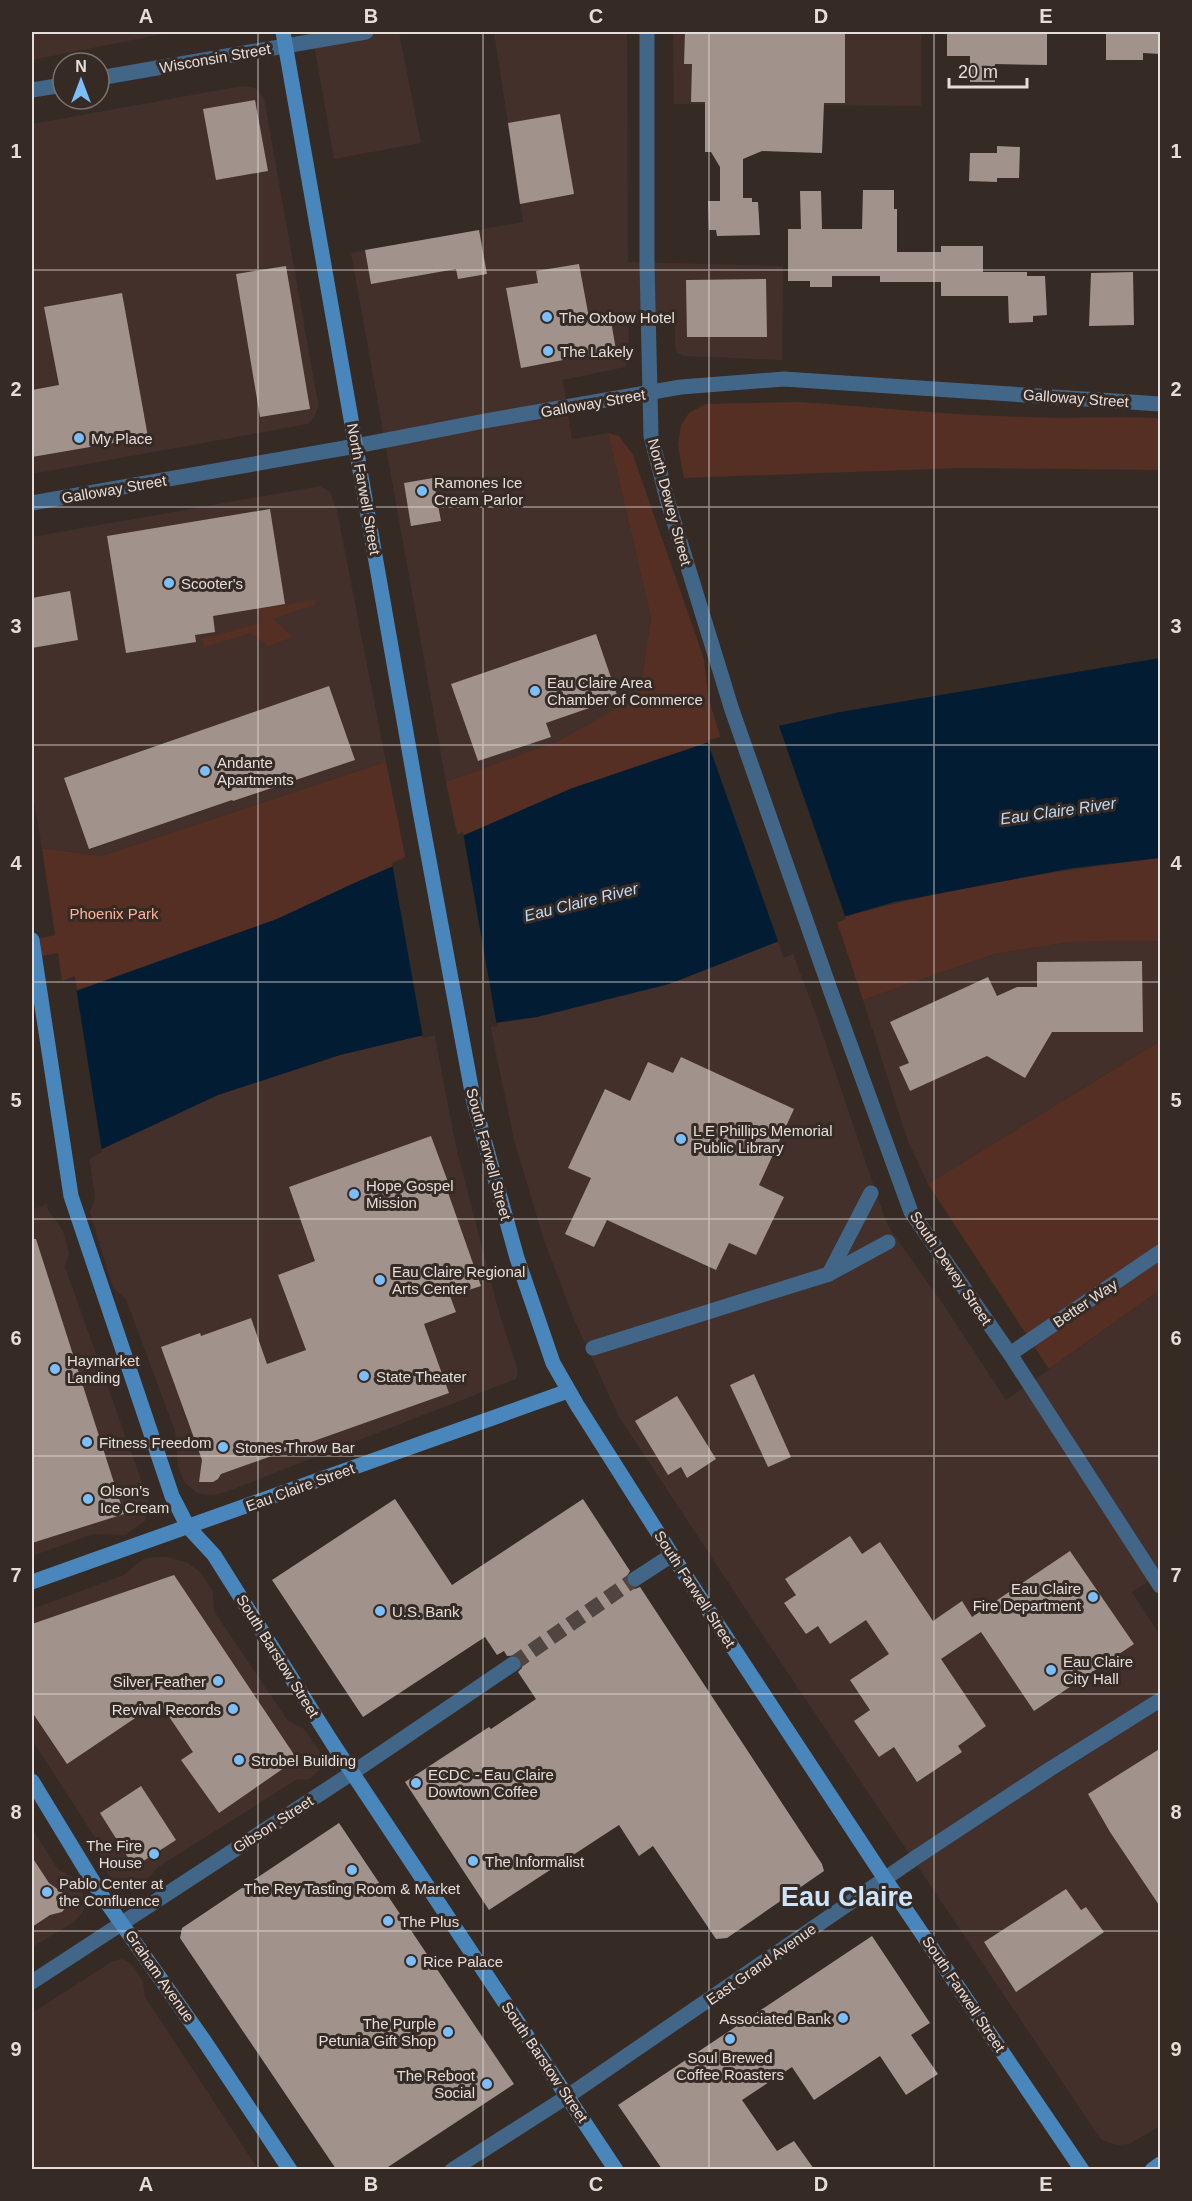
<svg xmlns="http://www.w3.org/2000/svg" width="1192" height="2201" viewBox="0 0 1192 2201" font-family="Helvetica,sans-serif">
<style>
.built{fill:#43302a}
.green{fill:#552f23}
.water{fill:#021d33}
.pier{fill:#362a25}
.building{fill:#a1928c}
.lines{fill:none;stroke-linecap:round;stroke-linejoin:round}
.street-tunnel{stroke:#504540;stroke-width:15;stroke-dasharray:15 8;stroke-linecap:butt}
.street{stroke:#416688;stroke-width:15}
.secondary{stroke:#4986bb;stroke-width:15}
.grid{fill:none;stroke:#e5ddda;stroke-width:1.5;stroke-opacity:0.55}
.poi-dot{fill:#7cbef9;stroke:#362a25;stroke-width:2}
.labels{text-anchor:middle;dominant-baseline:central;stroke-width:6;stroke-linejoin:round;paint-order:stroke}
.street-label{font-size:15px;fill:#e5ddda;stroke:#362a25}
.poi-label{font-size:15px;fill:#e5ddda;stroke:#362a25;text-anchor:start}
.park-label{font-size:15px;fill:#ffb299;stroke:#362a25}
.water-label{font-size:16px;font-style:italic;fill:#bedbf6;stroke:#362a25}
.town-label{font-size:27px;font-weight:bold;fill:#cde5fc;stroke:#362a25}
.neatline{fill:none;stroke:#e5ddda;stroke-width:2}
.grid-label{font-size:20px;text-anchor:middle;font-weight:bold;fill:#e5ddda}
</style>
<rect width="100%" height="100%" fill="#362a25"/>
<!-- built -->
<g class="built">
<polygon points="32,32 173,32 32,60"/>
<polygon points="312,32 399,32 421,143 334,159"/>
<polygon points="494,32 627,32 628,262 783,266 782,360 684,356 677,353 675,347 675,325 629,323 628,362 625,367 563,380 572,439 608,433 651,618 639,697 560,740 446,782 351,253 523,222"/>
<polygon points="673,32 921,32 921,106 674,104"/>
<polygon points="242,86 256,88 264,98 318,403 318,408 314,417 308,424 32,474 32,124"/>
<polygon points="320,486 330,492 337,511 386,762 101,856 42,848 32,791 32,537"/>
<polygon points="778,941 784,958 793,954 816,1015 884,1216 890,1229 943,1304 1006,1400 1160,1290 1160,1574 1132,1592 1160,1635 1160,2126 1129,2144 1117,2145 1102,2140 1097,2134 786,1670 619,1417 573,1317 544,1240 514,1140 490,1024 537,1017 669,984"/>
<polygon points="1160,941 1160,1041 928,1184 907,1139 863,1000 994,954 1071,942"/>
<polygon points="434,1032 456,1147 500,1316 518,1371 516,1379 226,1492 213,1495 197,1493 185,1483 182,1476 178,1468 175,1431 126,1299 113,1288 90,1212 95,1198 89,1155 218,1095 340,1055"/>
<polygon points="47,1204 48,1210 63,1231 69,1253 65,1267 150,1505 145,1521 125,1535 93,1534 32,1556 32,1213 34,1209"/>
<polygon points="157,1557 167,1557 188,1563 200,1572 213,1592 214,1610 216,1614 288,1721 304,1729 319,1750 322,1756 321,1764 320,1769 310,1779 296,1780 158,1867 144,1883 136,1888 129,1888 116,1883 101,1865 98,1842 32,1740 32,1609 124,1575 143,1559"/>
<polygon points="32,1829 58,1869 74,1878 81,1889 86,1903 82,1913 74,1922 32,1947"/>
<polygon points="122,1959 127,1961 135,1969 143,1982 145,1997 258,2169 32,2169 32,2013 113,1961"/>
</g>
<!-- green -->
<g class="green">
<path d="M 800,402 C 874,407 949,415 1024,417 C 1069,419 1115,416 1160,418 L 1160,470 L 960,468 L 684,478 L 678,445 L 681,425 L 689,413 L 706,404 Z"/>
<polygon points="608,433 619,436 633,455 704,659 708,697 721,739 570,789 458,838 446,782 560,740 639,696 651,618"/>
<polygon points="315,600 315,604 273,619 293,637 268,646 251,633 205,647 202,639 260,623 258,609"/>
<polygon points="386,762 406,861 277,919 77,990 75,976 62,981 58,953 32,958 32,940 55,935 42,848 101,856"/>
<path d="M 1160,858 L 1160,941 L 1071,942 L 994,954 L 863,1000 L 836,919 C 942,889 1051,871 1160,858 Z"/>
<polygon points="1160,1041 1160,1290 1049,1369 928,1184"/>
</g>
<!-- water -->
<polygon class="water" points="1160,658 1160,858 1073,868 894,902 836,919 669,984 537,1017 445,1030 340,1055 218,1095 89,1155 32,1007 277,919 352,884 570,789 709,742 840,712"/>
<!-- pier -->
<g class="pier">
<polygon points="778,723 846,919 779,944 707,740"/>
<polygon points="463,832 497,1026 446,1033 423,1038 392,863"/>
<polygon points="76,987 102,1152 32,1190 32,1004"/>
</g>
<!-- building -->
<g class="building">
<polygon points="685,32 845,32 845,103 824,103 822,153 762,151 743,159 743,198 752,198 752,202 758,202 760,235 717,236 716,230 709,230 708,201 720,201 720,167 711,152 705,152 705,102 691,102 692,64 684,64"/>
<polygon points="947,32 1047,32 1047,65 995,64 995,82 970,82 970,56 947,56"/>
<polygon points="1106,32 1161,32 1161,54 1143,53 1143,60 1106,60"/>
<polygon points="255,100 268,171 216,180 203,109"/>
<polygon points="560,114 574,194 520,204 508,123"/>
<polygon points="997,146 1020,147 1019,178 997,178 997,182 969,181 970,153 997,153"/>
<polygon points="863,190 894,190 894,209 897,209 897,252 941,252 941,246 983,246 983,272 1027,272 1027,276 1045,276 1047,315 1033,316 1033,322 1009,323 1008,296 941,296 941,282 880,282 880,276 832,276 832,287 810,287 810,281 788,281 788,229 801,229 800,191 821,191 822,229 862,229"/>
<polygon points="479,230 487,274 458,279 456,269 371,284 365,250"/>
<polygon points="579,264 589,318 610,315 616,350 521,368 506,288 538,283 536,271"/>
<polygon points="286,266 310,409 260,417 236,274"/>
<polygon points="1133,272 1134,325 1089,326 1091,273"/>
<polygon points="766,279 767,337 687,337 686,280"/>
<polygon points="122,293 148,437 32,457 32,390 59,385 44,307"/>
<polygon points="433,478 441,521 411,526 404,483"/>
<polygon points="270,509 285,604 213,616 215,632 195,635 196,642 126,653 107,536"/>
<polygon points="70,591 78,640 32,648 32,598"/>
<polygon points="596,634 618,698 546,723 551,737 478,761 451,684"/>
<polygon points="329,686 355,760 233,801 232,800 89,849 64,778"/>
<polygon points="1142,961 1143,1032 1052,1032 1025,1078 987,1056 910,1091 899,1067 909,1063 890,1022 988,977 997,996 1017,987 1037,987 1037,962"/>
<polygon points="681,1057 794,1109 759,1185 784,1197 756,1255 729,1243 716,1270 607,1220 594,1247 565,1234 591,1178 568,1168 605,1089 630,1101 648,1062 673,1073"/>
<polygon points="431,1136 448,1182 445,1184 481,1286 450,1296 456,1312 424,1324 449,1393 221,1474 218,1479 213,1482 199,1482 202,1460 161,1347 200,1333 201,1336 251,1318 267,1364 306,1350 278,1275 315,1261 289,1187"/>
<polygon points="32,1239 36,1239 124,1514 32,1543"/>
<polygon points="754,1374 791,1457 768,1467 730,1385"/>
<polygon points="677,1396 716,1459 687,1478 681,1467 668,1475 635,1421"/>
<polygon points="395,1499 452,1585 583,1499 630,1571 625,1579 627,1585 635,1589 640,1587 822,1864 824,1871 727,1938 716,1939 653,1846 639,1856 619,1825 489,1910 405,1782 489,1727 491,1729 536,1699 518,1672 522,1668 521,1659 517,1655 507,1656 504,1651 497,1655 485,1637 363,1717 272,1580"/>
<polygon points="850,1536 862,1554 880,1542 933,1621 962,1601 972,1617 1070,1551 1134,1644 1034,1711 981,1632 941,1659 986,1726 958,1746 962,1752 917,1782 894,1747 879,1757 854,1721 870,1710 850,1680 889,1654 866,1620 830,1644 818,1626 806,1634 784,1603 796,1595 785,1579"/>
<polygon points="174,1575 297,1759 219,1813 181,1760 193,1752 159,1702 67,1764 32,1712 32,1624"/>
<polygon points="1161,1748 1161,1908 1110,1832 1088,1794"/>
<polygon points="141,1786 176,1840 134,1867 100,1813"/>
<polygon points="339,1823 514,2084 385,2169 336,2169 180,1938 182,1928"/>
<polygon points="32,1857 49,1883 63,1893 67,1900 66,1907 62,1912 50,1915 32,1927"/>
<polygon points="1066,1889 1081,1910 1086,1907 1104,1932 1016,1992 984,1942"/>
<polygon points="872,1936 930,2023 911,2035 938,2074 906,2095 880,2056 814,2100 792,2067 742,2100 777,2151 794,2141 814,2169 662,2169 618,2105"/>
</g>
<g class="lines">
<!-- street-tunnel -->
<polyline class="street-tunnel" points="513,1664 635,1579"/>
<!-- street -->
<g class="street">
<polyline points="647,32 647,265 651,436 667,499 732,710 831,992 911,1212 1010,1354 1160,1586"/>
<polyline points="99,78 366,32"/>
<polyline points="32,90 63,85"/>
<polyline points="32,503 356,446 490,420 681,387 784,379 1160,404"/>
<polyline points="829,1274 871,1193"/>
<polyline points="593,1348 829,1274 888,1242"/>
<polyline points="1010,1354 1160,1252"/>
<polyline points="635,1579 672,1555"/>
<polyline points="32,1982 352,1773 513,1664"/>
<polyline points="452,2170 568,2096 918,1856 1050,1769 1160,1700"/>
</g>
<!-- secondary -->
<g class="secondary">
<polyline points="283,32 419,806 474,1103 517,1258 553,1363 577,1405 672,1555 885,1879 1082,2170"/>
<polyline points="32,940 71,1196 172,1496 188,1527 214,1555 333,1744 616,2170"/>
<polyline points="32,1582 568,1391"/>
<polyline points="32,1781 100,1893 203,2039 290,2170"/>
<polyline points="1152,2170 1160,2164"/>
</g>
</g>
<!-- grid -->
<path class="grid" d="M 258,32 L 258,2170M 483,32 L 483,2170M 709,32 L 709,2170M 934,32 L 934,2170M 32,270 L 1160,270M 32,507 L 1160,507M 32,745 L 1160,745M 32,982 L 1160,982M 32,1219 L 1160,1219M 32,1456 L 1160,1456M 32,1694 L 1160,1694M 32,1931 L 1160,1931"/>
<!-- markers -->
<g class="poi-dot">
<circle cx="547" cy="317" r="6"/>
<circle cx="548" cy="351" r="6"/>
<circle cx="79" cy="438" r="6"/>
<circle cx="422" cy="491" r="6"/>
<circle cx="169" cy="583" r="6"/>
<circle cx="535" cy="691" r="6"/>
<circle cx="205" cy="771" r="6"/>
<circle cx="681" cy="1139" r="6"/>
<circle cx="354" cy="1194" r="6"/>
<circle cx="380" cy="1280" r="6"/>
<circle cx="55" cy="1369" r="6"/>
<circle cx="364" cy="1376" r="6"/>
<circle cx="87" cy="1442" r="6"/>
<circle cx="223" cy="1447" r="6"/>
<circle cx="88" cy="1499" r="6"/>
<circle cx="1093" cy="1597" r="6"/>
<circle cx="380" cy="1611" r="6"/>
<circle cx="1051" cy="1670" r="6"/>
<circle cx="218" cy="1681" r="6"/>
<circle cx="233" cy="1709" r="6"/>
<circle cx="239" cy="1760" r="6"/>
<circle cx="416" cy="1783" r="6"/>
<circle cx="154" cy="1854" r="6"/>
<circle cx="473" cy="1861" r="6"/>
<circle cx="352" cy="1870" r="6"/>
<circle cx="47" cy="1892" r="6"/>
<circle cx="388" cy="1921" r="6"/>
<circle cx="411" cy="1961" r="6"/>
<circle cx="843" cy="2018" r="6"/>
<circle cx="448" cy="2032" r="6"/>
<circle cx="730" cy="2039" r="6"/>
<circle cx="487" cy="2084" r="6"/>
</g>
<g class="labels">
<!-- street labels -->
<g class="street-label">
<text transform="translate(215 58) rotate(-10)">Wisconsin Street</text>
<text transform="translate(1076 398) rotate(4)">Galloway Street</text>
<text transform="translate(593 403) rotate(-10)">Galloway Street</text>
<text transform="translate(114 489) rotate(-10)">Galloway Street</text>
<text transform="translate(364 489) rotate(80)">North Farwell Street</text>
<text transform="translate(670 502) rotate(75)">North Dewey Street</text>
<text transform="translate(489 1154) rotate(75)">South Farwell Street</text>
<text transform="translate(951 1268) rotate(56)">South Dewey Street</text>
<text transform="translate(1085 1303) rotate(-34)">Better Way</text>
<text transform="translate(300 1487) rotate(-20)">Eau Claire Street</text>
<text transform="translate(695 1589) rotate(57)">South Farwell Street</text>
<text transform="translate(278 1656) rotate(58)">South Barstow Street</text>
<text transform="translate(273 1824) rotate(-33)">Gibson Street</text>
<text transform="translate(761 1964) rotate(-35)">East Grand Avenue</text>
<text transform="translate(160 1976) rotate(55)">Graham Avenue</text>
<text transform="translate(964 1994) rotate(56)">South Farwell Street</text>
<text transform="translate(545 2062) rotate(56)">South Barstow Street</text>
</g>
<!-- poi labels -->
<g class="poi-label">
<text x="559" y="317">The Oxbow Hotel</text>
<text x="560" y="351">The Lakely</text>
<text x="91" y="438">My Place</text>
<text x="434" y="482">Ramones Ice<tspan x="434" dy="17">Cream Parlor</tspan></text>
<text x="181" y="583">Scooter's</text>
<text x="547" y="682">Eau Claire Area<tspan x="547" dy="17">Chamber of Commerce</tspan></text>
<text x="217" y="762">Andante<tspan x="217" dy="17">Apartments</tspan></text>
<text x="693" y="1130">L E Phillips Memorial<tspan x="693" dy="17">Public Library</tspan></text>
<text x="366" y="1185">Hope Gospel<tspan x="366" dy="17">Mission</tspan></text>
<text x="392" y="1271">Eau Claire Regional<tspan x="392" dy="17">Arts Center</tspan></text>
<text x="67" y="1360">Haymarket<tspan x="67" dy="17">Landing</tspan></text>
<text x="376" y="1376">State Theater</text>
<text x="99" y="1442">Fitness Freedom</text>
<text x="235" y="1447">Stones Throw Bar</text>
<text x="100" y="1490">Olson's<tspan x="100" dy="17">Ice Cream</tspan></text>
<text x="1081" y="1588" text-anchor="end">Eau Claire<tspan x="1081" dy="17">Fire Department</tspan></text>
<text x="392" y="1611">U.S. Bank</text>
<text x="1063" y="1661">Eau Claire<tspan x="1063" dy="17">City Hall</tspan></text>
<text x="206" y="1681" text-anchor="end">Silver Feather</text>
<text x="221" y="1709" text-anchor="end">Revival Records</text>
<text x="251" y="1760">Strobel Building</text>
<text x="428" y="1774">ECDC - Eau Claire<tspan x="428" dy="17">Dowtown Coffee</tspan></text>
<text x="142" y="1845" text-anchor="end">The Fire<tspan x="142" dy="17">House</tspan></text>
<text x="485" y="1861">The Informalist</text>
<text x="59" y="1883">Pablo Center at<tspan x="59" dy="17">the Confluence</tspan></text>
<text x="352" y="1888" text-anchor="middle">The Rey Tasting Room &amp; Market</text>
<text x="400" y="1921">The Plus</text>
<text x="423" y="1961">Rice Palace</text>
<text x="831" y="2018" text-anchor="end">Associated Bank</text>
<text x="436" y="2023" text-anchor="end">The Purple<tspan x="436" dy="17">Petunia Gift Shop</tspan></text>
<text x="730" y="2057" text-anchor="middle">Soul Brewed<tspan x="730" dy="17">Coffee Roasters</tspan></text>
<text x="475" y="2075" text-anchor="end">The Reboot<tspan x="475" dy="17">Social</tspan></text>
</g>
<!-- park labels -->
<g class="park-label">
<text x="114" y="913">Phoenix Park</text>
</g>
<!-- water labels -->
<g class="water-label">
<text transform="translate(1058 811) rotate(-8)">Eau Claire River</text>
<text transform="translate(581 902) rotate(-14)">Eau Claire River</text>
</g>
<!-- town labels -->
<g class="town-label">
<text x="847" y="1897">Eau Claire</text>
</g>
</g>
<!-- border -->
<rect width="1192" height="2201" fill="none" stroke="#362a25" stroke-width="66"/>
<!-- north arrow -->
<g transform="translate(81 81)"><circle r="28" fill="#362a25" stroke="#7c726d" stroke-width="1.5"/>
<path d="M0-4.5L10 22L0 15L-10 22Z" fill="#7cbef9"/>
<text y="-9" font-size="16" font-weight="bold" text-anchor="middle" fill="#e5ddda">N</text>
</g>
<!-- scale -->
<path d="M949 78v9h78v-9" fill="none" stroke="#e5ddda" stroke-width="3"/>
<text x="958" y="78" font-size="18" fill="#e5ddda" stroke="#362a25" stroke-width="4.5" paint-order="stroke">20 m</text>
<rect x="33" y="33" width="1126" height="2135" class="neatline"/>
<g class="grid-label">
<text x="146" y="23">A</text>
<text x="371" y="23">B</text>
<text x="596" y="23">C</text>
<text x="821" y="23">D</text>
<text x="1046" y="23">E</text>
<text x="16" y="158">1</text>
<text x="1176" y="158">1</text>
<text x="16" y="396">2</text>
<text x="1176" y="396">2</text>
<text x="16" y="633">3</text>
<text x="1176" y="633">3</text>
<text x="16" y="870">4</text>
<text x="1176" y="870">4</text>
<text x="16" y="1107">5</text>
<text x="1176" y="1107">5</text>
<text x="16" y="1345">6</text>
<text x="1176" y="1345">6</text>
<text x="16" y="1582">7</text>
<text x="1176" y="1582">7</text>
<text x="16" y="1819">8</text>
<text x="1176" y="1819">8</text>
<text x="16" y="2056">9</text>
<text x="1176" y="2056">9</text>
<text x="146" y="2191">A</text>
<text x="371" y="2191">B</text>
<text x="596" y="2191">C</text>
<text x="821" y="2191">D</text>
<text x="1046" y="2191">E</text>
</g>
</svg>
